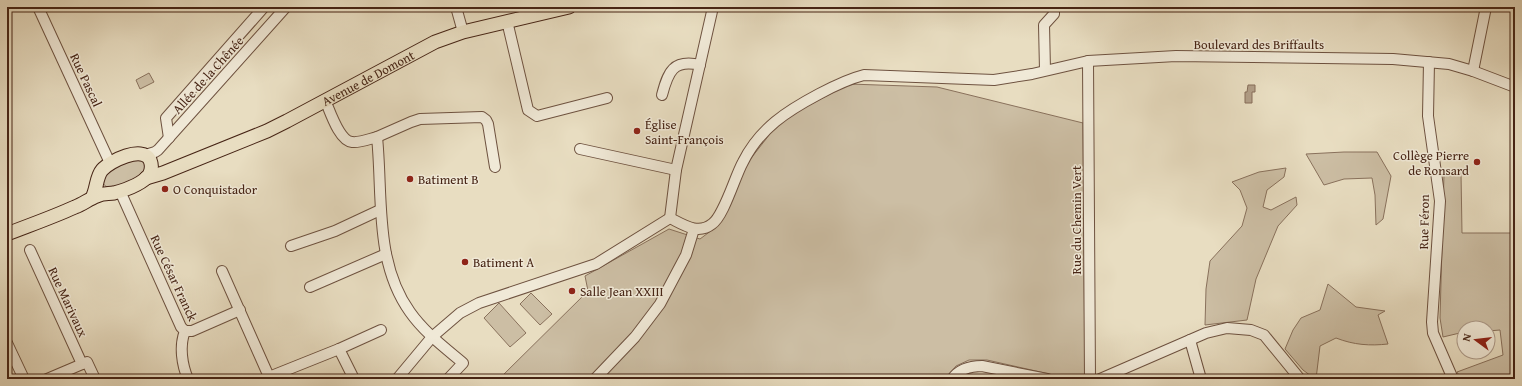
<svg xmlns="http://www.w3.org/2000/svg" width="1522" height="386" viewBox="0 0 1522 386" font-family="'Gentium Book Plus',serif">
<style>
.green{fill:#ccbea4;stroke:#89715c}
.water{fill:#b19e87;stroke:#866d59}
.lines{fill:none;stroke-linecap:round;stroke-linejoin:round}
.minor-casing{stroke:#6e5240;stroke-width:12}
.major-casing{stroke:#462415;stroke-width:15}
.minor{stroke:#f0e9d7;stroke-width:10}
.major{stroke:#e8ddc1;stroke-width:13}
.poi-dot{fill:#8f2418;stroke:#f0e9d7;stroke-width:1.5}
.labels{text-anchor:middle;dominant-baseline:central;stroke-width:3;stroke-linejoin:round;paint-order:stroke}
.street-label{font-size:13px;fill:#462415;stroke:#f0e9d7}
.poi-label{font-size:13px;fill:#462415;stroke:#f0e9d7;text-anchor:start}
</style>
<rect width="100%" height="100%" fill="#e8ddc1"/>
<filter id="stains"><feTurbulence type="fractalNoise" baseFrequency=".005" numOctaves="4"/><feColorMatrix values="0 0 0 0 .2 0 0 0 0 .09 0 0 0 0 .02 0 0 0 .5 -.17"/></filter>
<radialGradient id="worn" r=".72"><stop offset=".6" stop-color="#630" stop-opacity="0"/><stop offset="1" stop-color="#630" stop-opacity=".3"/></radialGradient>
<!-- green -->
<g class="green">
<polygon points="149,73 154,82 140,89 136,80"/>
<polygon points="849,84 937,87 1083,123 1085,379 1067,378 987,360 969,360 956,366 945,379 499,379 588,291 585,276 669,229 700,239 716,227 748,162 781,120"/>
<polygon points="1344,152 1377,152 1391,176 1383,219 1376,225 1375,195 1372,178 1344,179 1324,185 1306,154"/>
<path d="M 133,159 L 139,159 L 145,162 L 146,173 C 137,178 109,196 103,183 L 106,172 Z"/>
<polygon points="1286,168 1284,177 1267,190 1263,207 1271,210 1296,197 1297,205 1278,226 1256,279 1247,320 1205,325 1206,289 1210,261 1242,226 1247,208 1240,190 1232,182 1259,172"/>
<polygon points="1461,173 1462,233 1515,233 1515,379 1461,379 1457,372 1503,355 1500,330 1488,331 1488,328 1464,328 1464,332 1443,337 1440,318 1444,174"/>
<path d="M 1328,284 L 1356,307 L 1385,311 L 1378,315 L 1388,344 C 1370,346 1354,345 1336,338 L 1320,346 L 1316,379 L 1315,379 L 1303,370 L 1285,349 L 1293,330 L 1301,318 L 1320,310 Z"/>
<polygon points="531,293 552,314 540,325 520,304"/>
<polygon points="499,303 526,333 510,347 484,318"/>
</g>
<!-- water -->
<polygon class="water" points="1248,85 1255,85 1255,92 1252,92 1252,103 1245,103 1245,92 1247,92"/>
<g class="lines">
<!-- minor casing -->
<g class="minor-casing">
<g id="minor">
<polyline points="38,7 110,163"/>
<polyline points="456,7 463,32"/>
<polyline points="507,21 528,110 537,116 607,98"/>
<polyline points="1088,61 1090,379"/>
<polyline points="1429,62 1428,116 1440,201 1432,322 1433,333 1453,379"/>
<polyline points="1045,70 1044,25 1054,14 1054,7"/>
<polyline points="1473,71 1515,87"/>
<path d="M 662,95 C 668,72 673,59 700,65"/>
<path d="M 325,100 C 330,111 339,141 352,142 C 360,143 369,139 377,137 C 383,195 374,262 410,312 C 424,332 444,347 463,363 L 448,379"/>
<polyline points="377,137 411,122 420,119 482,117 486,120 488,124 495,167"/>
<polyline points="169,138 166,118 264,7"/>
<polyline points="580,149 676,170"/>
<polyline points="145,155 155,152 158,150 286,7"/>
<polyline points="120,191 181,327 185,331"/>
<path d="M 670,218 C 684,225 698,235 712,224 C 724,216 735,176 743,162 C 760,128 787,111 819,94 C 834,86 848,79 864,75 L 994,80 L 1032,74 L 1088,61 L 1176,56 L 1393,59 L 1449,64 L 1473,71 L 1486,7"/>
<polyline points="670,218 676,170 713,7"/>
<polyline points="291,246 335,231 380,210"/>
<polyline points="30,250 82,364"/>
<polyline points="222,271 270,379"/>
<polyline points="310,287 386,254"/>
<polyline points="185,331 192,331 240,310"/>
<path d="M 185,331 C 179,346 182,365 188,379"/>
<polyline points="1190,340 1201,379"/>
<polyline points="7,343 24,379"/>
<polyline points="339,349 354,379"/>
<polyline points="269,377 339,349 381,330"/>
<polyline points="47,379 87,362 95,379"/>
<polyline points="397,379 432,337 460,313 479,303 596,264 670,218"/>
<polyline points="595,379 635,337 660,304 686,255 694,229"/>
<path d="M 952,379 C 959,369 971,366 982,366 L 1047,379"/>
<polyline points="1100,379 1206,333 1227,328 1251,330 1264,335 1300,379"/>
</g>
</g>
<!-- major casing -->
<g class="major-casing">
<g id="major">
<path id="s1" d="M 146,178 L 163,173 L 267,131 L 287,121 L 435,42 L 463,32 L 569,7"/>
<path d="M 7,234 C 30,225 53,217 75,207 C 83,204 89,199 97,196 C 103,193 108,194 114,193 C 125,190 142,184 149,175 C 152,170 152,165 150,160 C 142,145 110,161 102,170 C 96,177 97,189 92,198"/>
</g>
</g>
<!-- minor -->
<use href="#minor" class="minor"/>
<!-- major -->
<use href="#major" class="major"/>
</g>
<!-- markers -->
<g class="poi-dot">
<circle cx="637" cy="131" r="4"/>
<circle cx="1477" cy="162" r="4"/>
<circle cx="410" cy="179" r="4"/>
<circle cx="165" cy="189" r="4"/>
<circle cx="465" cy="262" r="4"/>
<circle cx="572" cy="291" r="4"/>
</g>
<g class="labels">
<!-- street labels -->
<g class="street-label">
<text x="1259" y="44">Boulevard des Briffaults</text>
<text transform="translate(208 75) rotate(-48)">Allée de la Chênée</text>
<text stroke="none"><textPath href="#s1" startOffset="244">Avenue de Domont</textPath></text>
<text transform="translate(86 80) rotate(65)">Rue Pascal</text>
<text transform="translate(1076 220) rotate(-90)">Rue du Chemin Vert</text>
<text transform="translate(1424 222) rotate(-89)">Rue Féron</text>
<text transform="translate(174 278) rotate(65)">Rue César Franck</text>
<text transform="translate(68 302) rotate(65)">Rue Marivaux</text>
</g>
<!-- poi labels -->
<g class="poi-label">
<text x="645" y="124">Église<tspan x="645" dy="15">Saint-François</tspan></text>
<text x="1469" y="155" text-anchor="end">Collège Pierre<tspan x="1469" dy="15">de Ronsard</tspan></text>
<text x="418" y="179">Batiment B</text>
<text x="173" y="189">O Conquistador</text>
<text x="473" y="262">Batiment A</text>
<text x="580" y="291">Salle Jean XXIII</text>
</g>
</g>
<!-- margin -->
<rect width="1522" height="386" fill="none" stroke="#e8ddc1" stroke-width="24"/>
<rect x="8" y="8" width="1506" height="370" fill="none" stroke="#462415" stroke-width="2"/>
<rect x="12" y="12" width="1498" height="362" fill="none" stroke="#462415"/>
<!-- north arrow -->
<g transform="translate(1476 340) rotate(285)"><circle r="19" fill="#f0e9d7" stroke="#ac9a89"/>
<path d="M0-3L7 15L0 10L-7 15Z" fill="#8f2418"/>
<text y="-6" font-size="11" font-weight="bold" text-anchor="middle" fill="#462415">N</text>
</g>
<rect width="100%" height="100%" filter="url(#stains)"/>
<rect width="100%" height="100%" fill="url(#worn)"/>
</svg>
